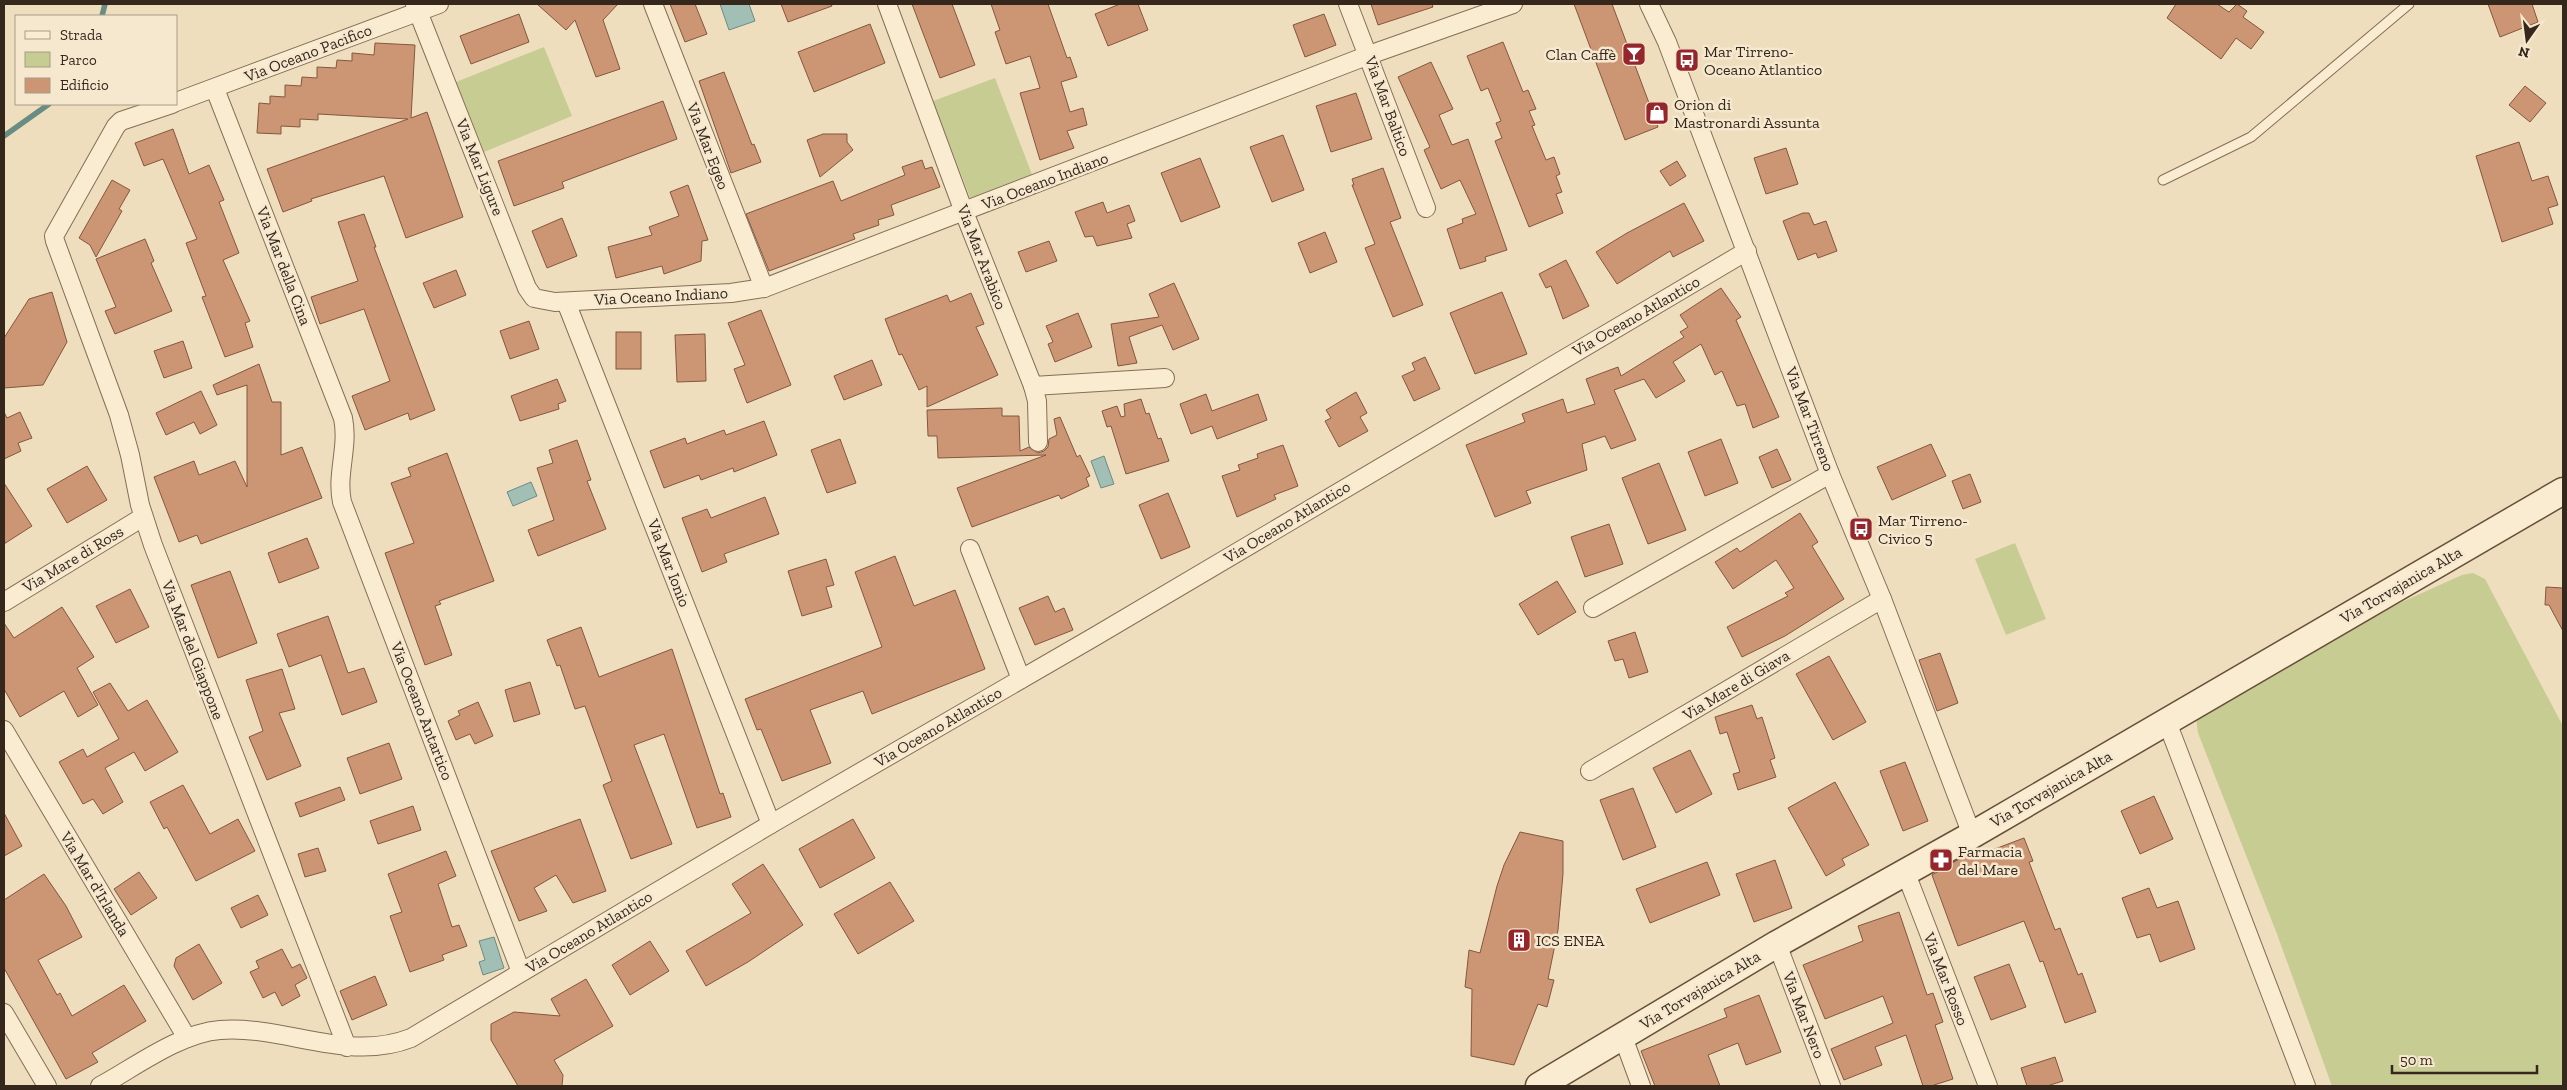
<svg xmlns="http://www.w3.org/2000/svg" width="2567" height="1090" viewBox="0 0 2567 1090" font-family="'Zilla Slab',serif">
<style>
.green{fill:#c7cc93}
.water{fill:#a2bfb6;stroke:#698d83}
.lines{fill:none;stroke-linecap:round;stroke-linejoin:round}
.stream{stroke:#698d83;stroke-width:5.5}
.building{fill:#cc9574;stroke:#85573d}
.lane-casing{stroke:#866e57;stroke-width:11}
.street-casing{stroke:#866e57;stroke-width:20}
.secondary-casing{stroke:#684f3a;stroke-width:29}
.lane{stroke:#f9ecd1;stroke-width:9}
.street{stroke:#f9ecd1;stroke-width:18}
.secondary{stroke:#f9ecd1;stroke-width:26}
.labels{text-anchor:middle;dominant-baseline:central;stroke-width:5;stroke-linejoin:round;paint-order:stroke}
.poi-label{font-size:16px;fill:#35271c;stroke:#f5e8ce;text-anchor:start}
.street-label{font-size:16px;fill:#35271c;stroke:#f5e8ce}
</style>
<rect width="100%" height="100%" fill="#eedebe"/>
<!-- green -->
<g class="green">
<polygon points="544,47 572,116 484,152 456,82"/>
<polygon points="995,78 1033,177 971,200 933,101"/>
<polygon points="2015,543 2046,619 2006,635 1975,559"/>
<polygon points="2473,573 2485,579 2563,726 2563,1086 2332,1086 2277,934 2198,733 2195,709 2402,602 2462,575"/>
</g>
<!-- water -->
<g class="water">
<polygon points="720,4 749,4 755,21 729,30"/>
<polygon points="1104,456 1114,484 1101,488 1091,461"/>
<polygon points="531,482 537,496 513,506 507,492"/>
<polygon points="494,937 504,968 483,975 479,962 485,960 479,941"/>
</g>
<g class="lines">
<!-- stream -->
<g class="stream">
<polyline points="102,16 105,4"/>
<polyline points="4,136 49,104"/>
</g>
</g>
<!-- building -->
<g class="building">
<polygon points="537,4 618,4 603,20 620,69 596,77 575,20 566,30"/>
<polygon points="670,4 695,4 707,34 685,42"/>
<polygon points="781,4 831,4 832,6 788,22"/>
<polygon points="912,4 952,4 975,65 940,78"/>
<polygon points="991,4 1048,4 1067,58 1070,57 1077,77 1061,82 1070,112 1083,108 1087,125 1067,131 1074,148 1040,160 1020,93 1040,88 1030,56 1006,64 995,32 1000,30"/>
<polygon points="1120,4 1138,4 1148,30 1108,46 1095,14"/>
<polygon points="1371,4 1432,4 1433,7 1378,25"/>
<polygon points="1574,4 1612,4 1658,127 1625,140"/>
<polygon points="2176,4 2217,4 2229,12 2237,4 2247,11 2243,17 2264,32 2251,49 2236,38 2221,59 2167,18"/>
<polygon points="2488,4 2532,4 2538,22 2500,37"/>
<polygon points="519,14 529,42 471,64 460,36"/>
<polygon points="1324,14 1336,45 1305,57 1293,25"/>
<polygon points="870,24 885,63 814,92 798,52"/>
<polygon points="1503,42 1523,92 1528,90 1536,109 1529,111 1535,125 1532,126 1546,160 1554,157 1560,174 1556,176 1562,192 1556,194 1563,213 1529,227 1495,141 1502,138 1496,123 1501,121 1488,88 1481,91 1467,56"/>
<polygon points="375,43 415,45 411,118 427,112 463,217 406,238 384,176 311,199 312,201 283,212 267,169 408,119 318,114 318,120 300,119 300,127 281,126 281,134 257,133 259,103 270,104 270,96 285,97 285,85 301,86 302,77 317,78 317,67 336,68 337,60 352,61 352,53 374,55"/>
<polygon points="1431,62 1453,109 1439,115 1452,145 1468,139 1507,250 1485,257 1486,261 1460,269 1447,229 1463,223 1462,219 1476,214 1460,180 1441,189 1424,150 1430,147 1398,77"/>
<polygon points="724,72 752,145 754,144 761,162 731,173 699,81"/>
<polygon points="2525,86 2546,103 2530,122 2509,105"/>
<polygon points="1356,93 1372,139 1331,152 1316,106"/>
<polygon points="663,101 677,139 562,182 564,188 514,206 498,161"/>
<polygon points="173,129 189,174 209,165 224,200 219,202 239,253 223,260 250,321 245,323 253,347 225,357 202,297 206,296 186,243 197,239 163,159 144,166 135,143"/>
<polygon points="823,134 847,134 847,142 853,150 820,177 807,140"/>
<polygon points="1283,135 1304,190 1272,202 1250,147"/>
<polygon points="2519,142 2532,181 2548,176 2558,205 2548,208 2553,224 2502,242 2476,156"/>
<polygon points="1786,148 1798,184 1766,194 1754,158"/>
<polygon points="1200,158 1220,207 1181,222 1161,173"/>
<polygon points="922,160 925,169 932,167 940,187 891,205 894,215 878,220 879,225 853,234 855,239 769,271 746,214 833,181 841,201 905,175 902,167"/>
<polygon points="1677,161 1686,176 1670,186 1660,171"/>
<polygon points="1383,168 1401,218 1390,222 1423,305 1393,317 1365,248 1375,244 1352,185 1354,185 1352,179"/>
<polygon points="112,180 130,190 119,209 122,211 96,257 90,245 79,238"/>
<polygon points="688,185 708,240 702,241 701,261 664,274 662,266 616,278 608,247 652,235 649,227 679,216 670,192"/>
<polygon points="1103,202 1107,213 1129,205 1135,221 1127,224 1132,238 1097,246 1093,236 1085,237 1075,212"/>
<polygon points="1684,203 1704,241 1673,257 1670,251 1617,284 1596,252 1627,233"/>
<polygon points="1803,213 1809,213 1814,225 1826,221 1837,251 1818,258 1816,253 1798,260 1783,221"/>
<polygon points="364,214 376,247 374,247 435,410 410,420 408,413 365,430 352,396 390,381 364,309 320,324 311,297 358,281 338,222"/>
<polygon points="562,218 577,256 547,268 532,231"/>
<polygon points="1325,232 1337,262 1310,273 1298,243"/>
<polygon points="145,239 154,261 151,263 172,311 115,334 105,311 116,307 96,259"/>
<polygon points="1049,241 1057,261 1026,272 1018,252"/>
<polygon points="1566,260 1589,306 1563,319 1551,286 1546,288 1539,274"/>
<polygon points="456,270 466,295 434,308 423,283"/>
<polygon points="1174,283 1199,339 1173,350 1162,325 1129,337 1137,363 1118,366 1111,324 1159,317 1149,294"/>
<polygon points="1721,288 1741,317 1736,320 1779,417 1753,428 1745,404 1737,406 1722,371 1715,375 1701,344 1673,362 1685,381 1656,398 1644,379 1614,390 1636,440 1611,449 1605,436 1582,444 1587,470 1526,491 1531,503 1495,517 1466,445 1525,422 1522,414 1563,399 1567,413 1595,404 1586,379 1618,367 1621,376 1684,337 1680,332 1688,327 1680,315"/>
<polygon points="52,292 67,342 43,385 4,388 4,338 29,299"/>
<polygon points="1502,292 1527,354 1475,374 1450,313"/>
<polygon points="971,293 984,324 976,327 998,375 927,407 927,386 919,390 902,354 899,355 885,319 947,295 950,302"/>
<polygon points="761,310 791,385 747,403 734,369 745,365 728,323"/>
<polygon points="1078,313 1092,347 1055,362 1048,344 1053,342 1046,326"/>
<polygon points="529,321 539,349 510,359 500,331"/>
<rect x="616" y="332" width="25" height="37"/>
<polygon points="705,334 706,381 677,382 675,335"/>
<polygon points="183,341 192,368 164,378 154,351"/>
<polygon points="1425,357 1440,389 1414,401 1402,376 1415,370 1412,363"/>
<polygon points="872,360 882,385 844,400 834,376"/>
<polygon points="259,364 272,402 281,402 281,455 302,447 322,498 201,544 197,535 179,542 154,477 194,461 199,475 235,461 247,487 247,385 217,395 213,385"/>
<polygon points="557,379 566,401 558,404 559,409 520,421 511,396"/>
<polygon points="201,391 217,425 200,434 194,422 166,435 156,413"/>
<polygon points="1356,392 1367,413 1360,417 1368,431 1339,447 1325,421 1331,418 1326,410"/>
<polygon points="1206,394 1212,411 1258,394 1267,420 1217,439 1212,426 1191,434 1180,404"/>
<polygon points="1141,399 1146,414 1149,413 1158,439 1161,438 1169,461 1126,474 1111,426 1107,427 1102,411 1117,406 1121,417 1125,416 1124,404"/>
<polygon points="1002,408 1002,416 1019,416 1020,451 1029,447 1038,453 1044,451 1048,447 1049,439 1057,435 1054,419 1060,417 1077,457 1080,455 1090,476 1086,478 1089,486 1061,499 1059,495 972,527 957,488 1046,455 938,458 937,436 928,436 927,410"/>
<polygon points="4,412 7,418 20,412 32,438 18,443 21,451 4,459"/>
<polygon points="764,421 777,455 734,472 733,468 701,480 699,475 664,488 650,451 685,438 687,444 724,430 726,435"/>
<polygon points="840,439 856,483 827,493 811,450"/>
<polygon points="1721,439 1738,483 1705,496 1688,452"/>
<polygon points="577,440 591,480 587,481 606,529 538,556 528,530 554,520 537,468 553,463 549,450"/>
<polygon points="1931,444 1946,476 1892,500 1877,467"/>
<polygon points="1283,445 1298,486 1274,495 1276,499 1237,517 1222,476 1240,470 1238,465 1258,458 1257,454"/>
<polygon points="1777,449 1791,480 1772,488 1759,457"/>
<polygon points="447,453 494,581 439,601 441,604 435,606 452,655 425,665 385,553 414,543 391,483 411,476 408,468"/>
<polygon points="1659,463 1686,530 1648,544 1622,478"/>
<polygon points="87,466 107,500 67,523 47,489"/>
<polygon points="1970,474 1981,502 1963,509 1952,481"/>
<polygon points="4,483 32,526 4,544"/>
<polygon points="1168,493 1190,547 1161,559 1139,505"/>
<polygon points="765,497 779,534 724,554 727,562 702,572 682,518 707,509 711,518"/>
<polygon points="1800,513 1818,542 1812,546 1844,599 1785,636 1742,657 1727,627 1788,596 1785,593 1794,588 1776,560 1733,589 1715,562 1737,548 1740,552"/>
<polygon points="1609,524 1623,564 1585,577 1571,537"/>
<polygon points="307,538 319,568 279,583 268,553"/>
<polygon points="895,556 914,606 955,590 985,669 872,714 863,691 810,710 831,763 782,781 761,729 757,730 745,699 882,647 855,572"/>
<polygon points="826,559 834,585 826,587 832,607 802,616 788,571"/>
<polygon points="230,571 257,643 218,658 191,585"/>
<polygon points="1557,581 1576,612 1538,635 1519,604"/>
<polygon points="2546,587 2563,588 2563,631 2549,605 2545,605"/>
<polygon points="130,589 149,627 116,643 96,606"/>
<polygon points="1048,596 1055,612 1064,608 1073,630 1035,645 1019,608"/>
<polygon points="62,607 94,657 77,668 98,705 78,717 64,691 20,717 4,689 4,623 14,638"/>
<polygon points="328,616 348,673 364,668 377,702 342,715 321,655 289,667 277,634"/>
<polygon points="581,627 599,677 672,649 720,794 723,793 731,817 697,828 664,734 634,745 672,844 631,859 603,785 612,781 585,706 575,709 560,665 557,666 547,640"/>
<polygon points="1635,632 1648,672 1629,678 1623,659 1615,661 1608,641"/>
<polygon points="1940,653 1958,703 1937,711 1919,660"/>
<polygon points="1829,656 1866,722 1833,740 1796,674"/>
<polygon points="282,669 295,709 279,713 301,766 267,780 249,737 263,731 246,680"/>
<polygon points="530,682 540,714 514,722 505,690"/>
<polygon points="110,683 128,711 147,700 178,752 145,771 134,752 105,768 123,802 103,814 93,799 83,804 59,762 83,749 87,757 119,739 93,692"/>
<polygon points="478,702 493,736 475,744 470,734 456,740 448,721 460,715 458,711"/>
<polygon points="1752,705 1757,719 1762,717 1775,758 1770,760 1776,777 1738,790 1733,774 1740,772 1727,732 1720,734 1715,717"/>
<polygon points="389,743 402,779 360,794 347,758"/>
<polygon points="1690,750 1712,794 1676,813 1653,768"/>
<polygon points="1905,762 1928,821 1903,831 1880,771"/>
<polygon points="1835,782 1869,845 1842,859 1845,865 1826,876 1788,808"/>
<polygon points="183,785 210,834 238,819 255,851 196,881 167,827 164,829 150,802"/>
<polygon points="340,787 345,800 300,817 295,803"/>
<polygon points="1633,788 1656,847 1623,860 1600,800"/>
<polygon points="2154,796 2173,839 2140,854 2121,811"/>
<polygon points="413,806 421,830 378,844 370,821"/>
<polygon points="4,813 22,846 4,856"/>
<polygon points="580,819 606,891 573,903 556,875 534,888 547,911 519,921 491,851"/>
<polygon points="853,819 875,858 820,888 799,849"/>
<polygon points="1520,832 1563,841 1563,874 1558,930 1548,979 1554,980 1547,1007 1538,1004 1514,1065 1471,1056 1472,989 1465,987 1469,950 1480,953 1497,886 1504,865"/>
<polygon points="2024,838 2033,861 2029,862 2055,930 2060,928 2078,975 2082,973 2096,1012 2065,1023 2043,961 2040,962 2024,921 1958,946 1932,875 1961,858 1975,853 1976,856"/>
<polygon points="318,848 326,871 305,877 298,854"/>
<polygon points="446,851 456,876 438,884 452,927 459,925 467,946 442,955 444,960 410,972 390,916 402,912 388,874"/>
<polygon points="1775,860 1792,908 1754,922 1736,874"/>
<polygon points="1707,862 1720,895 1650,923 1636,889"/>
<polygon points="763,864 803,925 748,962 706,986 686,951 751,913 732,884"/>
<polygon points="139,872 157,898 131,915 114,889"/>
<polygon points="44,874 66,906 82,937 38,960 57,995 60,993 72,1016 124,985 146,1021 92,1053 98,1062 66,1079 4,968 4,900"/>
<polygon points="890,882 914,921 858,954 834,914"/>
<polygon points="2149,888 2157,908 2178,901 2195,949 2160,962 2150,934 2137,938 2122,898"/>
<polygon points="258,895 268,915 241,928 231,908"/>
<polygon points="1899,912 1927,995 1933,993 1943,1022 1935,1025 1953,1079 1931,1086 1923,1086 1906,1035 1875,1047 1882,1065 1844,1080 1831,1049 1893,1023 1883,996 1825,1019 1803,965 1863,941 1858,926"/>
<polygon points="650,941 669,971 630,995 612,965"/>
<polygon points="199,944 222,983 193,1000 174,966 176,958"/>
<polygon points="282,949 292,968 300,964 307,978 295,985 300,996 282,1006 275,992 263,998 250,972 259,968 256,961"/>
<polygon points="2009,964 2026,1007 1991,1020 1974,977"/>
<polygon points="375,976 387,1005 352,1020 340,991"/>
<polygon points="586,979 613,1026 554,1060 563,1075 562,1086 518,1086 491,1040 491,1024 514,1012 560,1016 551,999"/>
<polygon points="1759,995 1781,1052 1746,1065 1738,1043 1708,1055 1720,1086 1655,1086 1641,1051 1727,1017 1724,1009"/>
<polygon points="2055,1057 2063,1081 2047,1086 2027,1086 2021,1068"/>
</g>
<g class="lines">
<!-- lane casing -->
<g class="lane-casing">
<polyline id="lane" points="2163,180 2251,137 2409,4"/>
</g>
<!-- street casing -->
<g class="street-casing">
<g id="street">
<polyline points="415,4 527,288 534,298 555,302 731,293 764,288 1369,55 1513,4"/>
<polyline points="653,4 764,288"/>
<polyline points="887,4 964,212 1033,386 1165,378"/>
<polyline points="1348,4 1426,208"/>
<polyline points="1649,4 1667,42 1830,474 1882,599 1972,835"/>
<path d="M 215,89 L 343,418 C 349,447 336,474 342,502 L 521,972"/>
<polyline points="176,102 439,4"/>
<polyline points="172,104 121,121 116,126 54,236 55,241 119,415 130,455 140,505 153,545 347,1047"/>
<polyline points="566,302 771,824"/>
<polyline points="1033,386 1037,401 1038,442"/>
<polyline points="970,549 1021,679"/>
<polyline points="4,602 143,517"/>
<polyline points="1593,608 1830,474"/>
<polyline points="2167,722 2306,1086"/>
<polyline points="4,730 187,1038"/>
<polyline points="1590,771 1882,599"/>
<polyline points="1905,871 1988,1086"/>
<polyline points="1777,944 1831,1086"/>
<polyline points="4,1013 47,1086"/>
<polyline points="1623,1037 1641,1086"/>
<path d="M 100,1086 C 135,1067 180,1033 220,1030 C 285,1025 347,1063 411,1038 L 771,824 L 1094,637 L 1747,251"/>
</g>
</g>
<!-- secondary casing -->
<g class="secondary-casing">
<polyline id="secondary" points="1539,1086 1777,944 1972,835 2563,491"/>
</g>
<!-- lane -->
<use href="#lane" class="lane"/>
<!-- street -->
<use href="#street" class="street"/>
<!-- secondary -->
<use href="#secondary" class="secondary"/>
</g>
<!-- icons -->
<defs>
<g id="bar-square" transform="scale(1.25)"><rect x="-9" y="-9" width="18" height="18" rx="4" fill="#95272c" stroke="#f5e8ce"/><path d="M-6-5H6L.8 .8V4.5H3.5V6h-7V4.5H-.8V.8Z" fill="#fff"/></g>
<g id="bus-square" transform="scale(1.25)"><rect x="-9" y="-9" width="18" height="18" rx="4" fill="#95272c" stroke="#f5e8ce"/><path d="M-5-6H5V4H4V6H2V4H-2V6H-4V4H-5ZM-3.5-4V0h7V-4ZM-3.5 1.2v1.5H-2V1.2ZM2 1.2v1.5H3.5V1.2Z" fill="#fff"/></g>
<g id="shop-square" transform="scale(1.25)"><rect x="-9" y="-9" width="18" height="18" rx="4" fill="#95272c" stroke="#f5e8ce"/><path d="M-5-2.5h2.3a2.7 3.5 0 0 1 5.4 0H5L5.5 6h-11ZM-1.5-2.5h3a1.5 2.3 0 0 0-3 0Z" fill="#fff"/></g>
<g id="pharmacy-square" transform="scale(1.25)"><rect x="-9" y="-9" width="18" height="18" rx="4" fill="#95272c" stroke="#f5e8ce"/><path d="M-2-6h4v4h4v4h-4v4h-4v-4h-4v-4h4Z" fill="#fff"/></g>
<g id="building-square" transform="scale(1.25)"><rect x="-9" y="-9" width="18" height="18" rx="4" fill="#95272c" stroke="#f5e8ce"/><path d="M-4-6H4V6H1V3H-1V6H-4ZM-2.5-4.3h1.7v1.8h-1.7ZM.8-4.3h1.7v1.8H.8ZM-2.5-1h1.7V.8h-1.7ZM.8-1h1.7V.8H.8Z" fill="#fff"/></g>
</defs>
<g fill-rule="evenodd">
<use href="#bar-square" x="1634" y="54"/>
<use href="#bus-square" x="1687" y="60"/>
<use href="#shop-square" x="1657" y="113"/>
<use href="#bus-square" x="1861" y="529"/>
<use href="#pharmacy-square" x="1941" y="860"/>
<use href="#building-square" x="1519" y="940"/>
</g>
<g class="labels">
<!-- poi labels -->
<g class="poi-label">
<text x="1704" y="51">Mar Tirreno-<tspan x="1704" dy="18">Oceano Atlantico</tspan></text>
<text x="1616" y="54" text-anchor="end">Clan Caffè</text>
<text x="1674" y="104">Orion di<tspan x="1674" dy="18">Mastronardi Assunta</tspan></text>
<text x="1878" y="520">Mar Tirreno-<tspan x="1878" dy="18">Civico 5</tspan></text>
<text x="1958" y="851">Farmacia<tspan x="1958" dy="18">del Mare</tspan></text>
<text x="1536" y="940">ICS ENEA</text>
</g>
<!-- street labels -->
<g class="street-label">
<text transform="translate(308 53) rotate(-21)">Via Oceano Pacifico</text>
<text transform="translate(1388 106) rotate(70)">Via Mar Baltico</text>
<text transform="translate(708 146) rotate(69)">Via Mar Egeo</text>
<text transform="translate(480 167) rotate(68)">Via Mar Ligure</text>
<text transform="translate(1045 181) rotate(-21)">Via Oceano Indiano</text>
<text transform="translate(982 257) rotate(69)">Via Mar Arabico</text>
<text transform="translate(284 266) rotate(69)">Via Mar della Cina</text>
<text transform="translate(661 296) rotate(-3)">Via Oceano Indiano</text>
<text transform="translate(1636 316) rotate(-30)">Via Oceano Atlantico</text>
<text transform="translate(1810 419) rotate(69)">Via Mar Tirreno</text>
<text transform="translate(1287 522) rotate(-31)">Via Oceano Atlantico</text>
<text transform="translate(73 559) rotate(-31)">Via Mare di Ross</text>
<text transform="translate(669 563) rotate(69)">Via Mar Ionio</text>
<text transform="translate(2401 585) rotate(-30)">Via Torvajanica Alta</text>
<text transform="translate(193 650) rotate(69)">Via Mar del Giappone</text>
<text transform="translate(1736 685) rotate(-31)">Via Mare di Giava</text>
<text transform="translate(422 711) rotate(69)">Via Oceano Antartico</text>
<text transform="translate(938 727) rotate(-30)">Via Oceano Atlantico</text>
<text transform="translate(2051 789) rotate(-30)">Via Torvajanica Alta</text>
<text transform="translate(95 884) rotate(59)">Via Mar d'Irlanda</text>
<text transform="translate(589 932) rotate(-31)">Via Oceano Atlantico</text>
<text transform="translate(1946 979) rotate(69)">Via Mar Rosso</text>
<text transform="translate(1700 990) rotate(-31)">Via Torvajanica Alta</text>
<text transform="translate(1804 1015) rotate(69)">Via Mar Nero</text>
</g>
</g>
<!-- border -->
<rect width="2567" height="1090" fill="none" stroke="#35271c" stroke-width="10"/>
<!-- legend -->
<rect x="15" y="15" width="162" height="90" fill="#f5e8ce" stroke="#a89b87"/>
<rect x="25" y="31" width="25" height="8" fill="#f9ecd1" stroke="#a89b87"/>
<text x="60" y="40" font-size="15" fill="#35271c">Strada</text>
<rect x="25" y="52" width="25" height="15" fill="#c7cc93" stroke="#a89b87"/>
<text x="60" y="65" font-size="15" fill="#35271c">Parco</text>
<rect x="25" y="78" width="25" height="15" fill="#cc9574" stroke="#a89b87"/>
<text x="60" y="90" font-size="15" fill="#35271c">Edificio</text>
<!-- north arrow -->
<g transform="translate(2527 40) rotate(194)" stroke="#f5e8ce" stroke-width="4" paint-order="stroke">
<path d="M0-4L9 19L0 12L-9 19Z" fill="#35271c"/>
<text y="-8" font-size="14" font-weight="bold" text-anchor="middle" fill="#35271c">N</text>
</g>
<!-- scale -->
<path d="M2392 1065v8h145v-8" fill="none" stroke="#35271c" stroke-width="2.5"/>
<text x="2400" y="1065" font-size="15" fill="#35271c" stroke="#f5e8ce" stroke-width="4" paint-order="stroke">50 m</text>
</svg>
